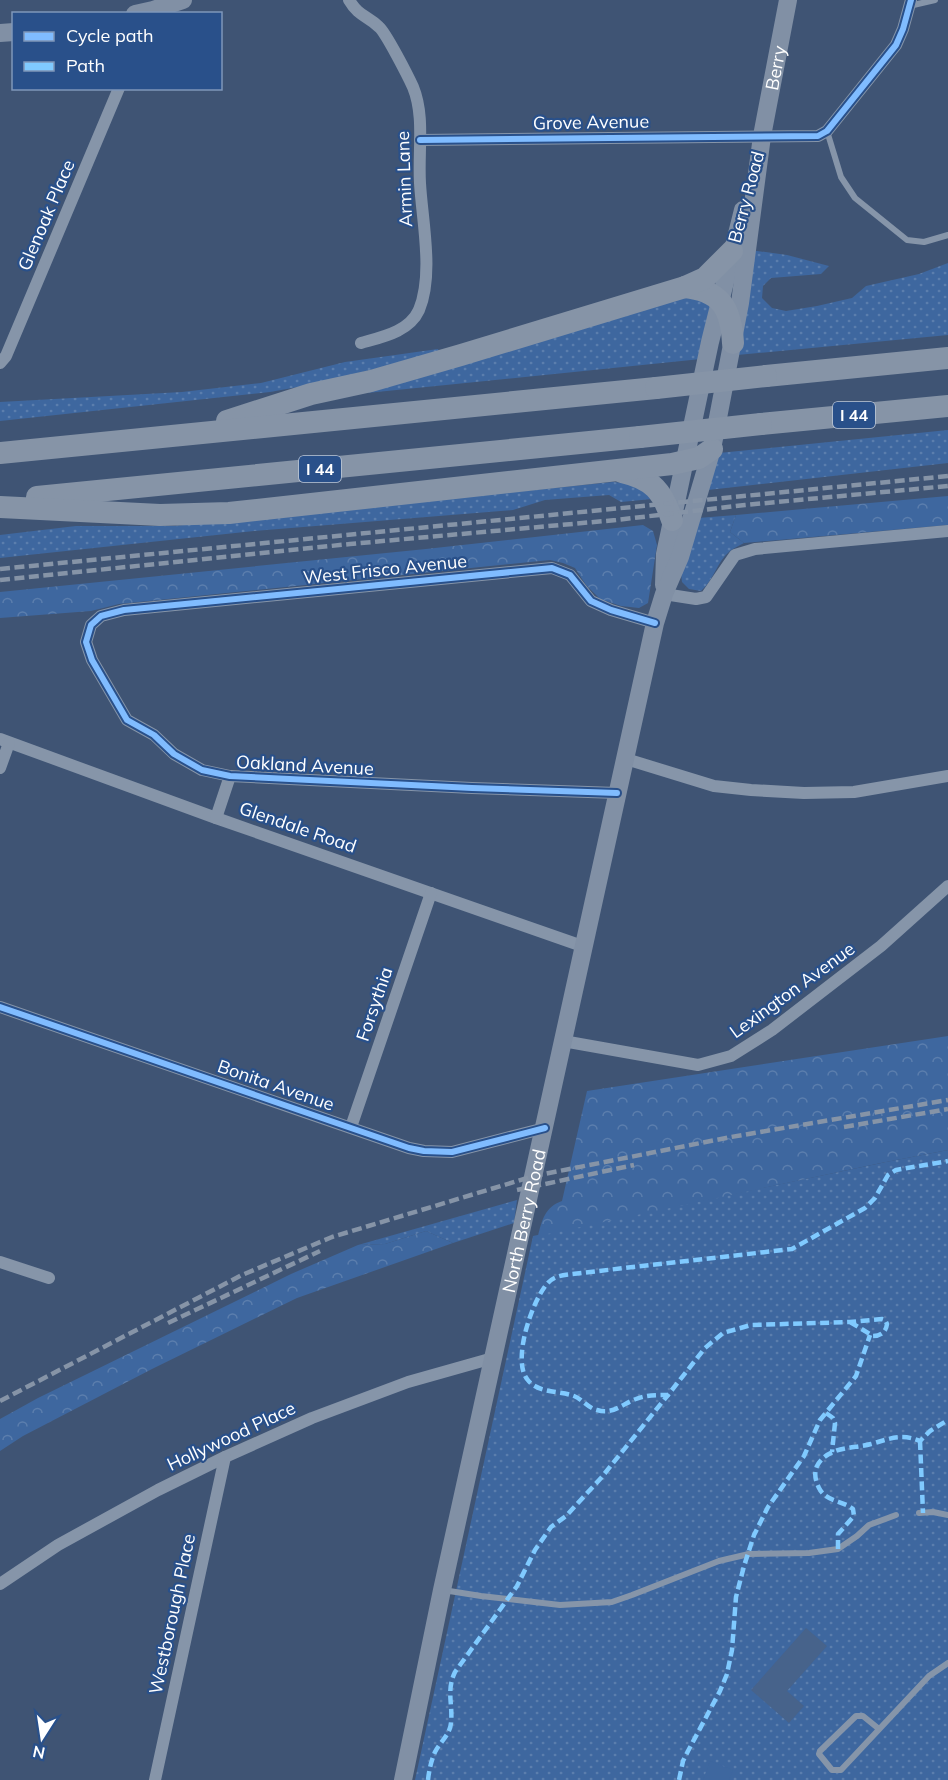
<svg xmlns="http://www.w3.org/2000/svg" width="948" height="1780" viewBox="0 0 948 1780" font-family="Mulish,sans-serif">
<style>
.grass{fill:url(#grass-dots)}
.forest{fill:url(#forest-crowns)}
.pitch{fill:#3e679f}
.water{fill:#47638b}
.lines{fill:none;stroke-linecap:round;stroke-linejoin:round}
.lane{stroke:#8695a9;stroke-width:6}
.street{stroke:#8695a9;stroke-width:12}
.secondary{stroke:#8190a5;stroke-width:18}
.highway{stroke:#8694a7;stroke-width:22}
.rail{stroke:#8694a7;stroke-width:4.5;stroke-dasharray:10 4.5;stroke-linecap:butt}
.highway-bridge{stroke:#8694a7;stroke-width:22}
.quiet{stroke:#80caff;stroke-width:4.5;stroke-dasharray:9 4.5;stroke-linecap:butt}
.cycleway-casing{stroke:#29508a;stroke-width:10}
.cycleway{stroke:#80bcff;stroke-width:6}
.labels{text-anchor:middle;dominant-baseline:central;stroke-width:4.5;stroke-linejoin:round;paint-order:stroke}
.shield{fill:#29508a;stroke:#bfcadc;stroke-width:1.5}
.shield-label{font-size:16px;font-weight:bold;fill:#fff}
.street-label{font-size:18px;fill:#fff;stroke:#29508a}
</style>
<defs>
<pattern id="grass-dots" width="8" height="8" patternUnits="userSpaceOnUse" patternTransform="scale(1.5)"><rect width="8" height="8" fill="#3e679f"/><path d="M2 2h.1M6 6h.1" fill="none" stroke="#5b7ead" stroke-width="1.8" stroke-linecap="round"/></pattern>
<pattern id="forest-crowns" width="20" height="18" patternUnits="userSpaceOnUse" patternTransform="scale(1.5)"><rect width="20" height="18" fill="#3e679f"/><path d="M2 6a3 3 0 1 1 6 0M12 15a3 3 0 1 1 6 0" fill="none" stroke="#5b7ead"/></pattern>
</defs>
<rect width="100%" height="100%" fill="#3f5474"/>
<!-- grass -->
<g class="grass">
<polygon points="750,250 787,255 829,266 821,274 771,278 763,286 762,298 772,308 786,311 817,306 852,298 866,286 919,274 948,263 948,335 737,355"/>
<polygon points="694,295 712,308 701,359 367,393"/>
<polygon points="438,349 440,353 309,385 270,392 0,421 0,402 182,392 261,383 345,362"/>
<polygon points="948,430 948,463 708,490 719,453"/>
<polygon points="613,482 637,484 652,499 621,502 609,495 545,500 513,510 254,531 0,558 0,535 76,526 174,526"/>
<path d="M 736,515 L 730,532 L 744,543 C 740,545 734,548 730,551 C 717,561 714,580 701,591 L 689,589 L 682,582 L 681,574 L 698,518 Z"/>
<polygon points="948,1150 948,1780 415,1780 533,1236 891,1161"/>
<polygon points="517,1200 514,1223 453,1243 426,1231 385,1244 358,1245"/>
</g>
<!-- forest -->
<g class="forest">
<polygon points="948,496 948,525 744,543 730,532 736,515"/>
<polygon points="643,525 653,531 657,545 648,603 639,608 621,606 600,599 586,585 575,568 563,563 550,560 119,604 91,611 0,618 0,592 426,549"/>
<path d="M 948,1036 L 948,1150 L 881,1163 L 538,1236 C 542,1220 545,1207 562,1201 L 587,1091 Z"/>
<polygon points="426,1231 453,1243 297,1298 152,1369 23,1436 0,1451 0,1419 38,1398 291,1274 358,1245 385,1244"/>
</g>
<!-- pitch -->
<polygon class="pitch" points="710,1761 733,1770 729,1780 703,1780"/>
<!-- water -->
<polygon class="water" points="806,1628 827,1646 787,1691 804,1706 789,1723 751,1690"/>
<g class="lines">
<!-- lane -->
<g class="lane">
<polyline points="909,6 935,0"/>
<polyline points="827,131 841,177 855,198 907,240 924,242 948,235"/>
<polyline points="919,1513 933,1512 948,1515"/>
<polyline points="443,1590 481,1596 560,1605 612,1602 632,1595 719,1561 749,1554 809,1553 838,1549 857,1536 869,1525 896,1515"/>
<polyline points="879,1729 863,1716 856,1716 820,1751 819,1754 832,1770 841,1770 929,1676 948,1663"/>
</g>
<!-- street -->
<g class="street">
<path d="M 349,0 C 359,17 367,15 379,27 C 386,33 408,76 413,87 C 425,116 418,151 420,183 C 422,220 434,274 419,310 C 409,332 382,337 361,343"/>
<polyline points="420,140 818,136 827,131 896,45 903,29 911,0"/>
<polyline points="0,363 6,356 119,88"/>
<polyline points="664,594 696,599 706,597 735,555 755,549 948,531"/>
<polyline points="0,739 216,818 585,947"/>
<polyline points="626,759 714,786 751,790 804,793 854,792 948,776"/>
<polyline points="0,768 9,743"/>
<polyline points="617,793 472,788 230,776 202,770 174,754 154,735 127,720 92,660 86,642 91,625 101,616 124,610 552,568 570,575 591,601 611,610 655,623"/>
<polyline points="216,818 230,776"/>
<polyline points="0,1007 409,1148 424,1151 452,1152 545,1128"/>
<polyline points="563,1041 698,1065 731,1056 772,1030 881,946 948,886"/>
<polyline points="351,1127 431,893"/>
<polyline points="0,1262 49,1278"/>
<polyline points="0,1584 58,1545 158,1490 225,1457 312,1418 408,1382 493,1358"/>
<polyline points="155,1780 225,1457"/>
</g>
<!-- secondary -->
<g class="secondary">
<polyline points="135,14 153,10 183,0"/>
<polyline points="0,33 14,32"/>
<polyline points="664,585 665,554 710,342 743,210"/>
<path id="s1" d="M 403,1780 L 442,1590 L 655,623 L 664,594 L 680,557 L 712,449 L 740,303 L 762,136 L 788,0"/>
</g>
<!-- highway -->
<g class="highway">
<path d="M 685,287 C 721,291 731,308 733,343"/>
<polyline points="766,376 948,358"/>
<polyline points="227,421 311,394 371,381 461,355 685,287 705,278 732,251"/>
<polyline points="761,424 948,406"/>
<polyline points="0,453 656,388"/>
<path d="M 622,472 C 653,479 663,492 672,520"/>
<polyline points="37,497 640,437"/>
<polyline points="0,507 160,515 229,513 672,464 699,458 712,449"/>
</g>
<!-- rail -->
<g class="rail">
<polyline points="0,569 948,476"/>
<polyline points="0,580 350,544 616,520 745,505 948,486"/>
<polyline points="844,1127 948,1109"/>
<polyline points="517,1190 634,1165"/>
<polyline points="168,1323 320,1251"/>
<polyline points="0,1401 242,1275 332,1237 534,1176 731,1137 948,1100"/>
</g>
<!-- highway-bridge -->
<g class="highway-bridge">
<polyline points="656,388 766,376"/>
<polyline points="640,437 761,424"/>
</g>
<!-- quiet -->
<g class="quiet">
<path d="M 850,1322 L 873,1336 C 881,1336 886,1332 887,1324 L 885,1320 L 882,1319 L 850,1322 L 751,1325 L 723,1333 L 705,1348 L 668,1395 C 657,1395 646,1395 636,1399 C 622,1404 613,1415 597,1410 C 588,1408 582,1399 574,1396 C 558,1390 538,1394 527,1379 C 512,1360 532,1301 547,1284 C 553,1276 563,1275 572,1274 L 792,1249 L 865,1208 L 875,1198 L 888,1175 L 896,1170 L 948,1161"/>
<polyline points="826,1413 833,1418 835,1423 832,1452"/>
<polyline points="920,1441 923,1513"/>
<path d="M 838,1549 L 838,1534 L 854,1516 L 853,1509 C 842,1500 826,1502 819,1488 C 815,1480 814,1473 817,1466 C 828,1446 852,1449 871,1444 C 889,1439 901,1433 920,1441 L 930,1431 L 948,1420"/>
<path d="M 428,1780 C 429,1771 431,1761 435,1752 C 440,1742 450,1735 451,1723 C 453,1704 446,1691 455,1672 L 517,1586 L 535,1550 L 551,1527 L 566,1516 L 601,1478 L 668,1395"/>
<polyline points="679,1780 683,1761 688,1751 720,1691 727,1674 732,1650 736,1597 744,1566 754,1535 768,1507 804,1456 820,1420 856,1376 870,1335"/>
</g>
<!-- cycleway casing -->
<g class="cycleway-casing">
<g id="cycleway">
<polyline points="420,140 818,136 827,131 896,45 903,29 911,0"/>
<polyline points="617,793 472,788 230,776 202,770 174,754 154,735 127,720 92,660 86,642 91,625 101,616 124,610 552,568 570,575 591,601 611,610 655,623"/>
<polyline points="0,1007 409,1148 424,1151 452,1152 545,1128"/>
</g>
</g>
<!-- cycleway -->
<use href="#cycleway" class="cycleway"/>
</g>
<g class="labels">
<!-- shield labels -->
<g class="shield">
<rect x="833" y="402" width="42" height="26" rx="4.5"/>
<rect x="299" y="456" width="42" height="26" rx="4.5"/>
</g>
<g class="shield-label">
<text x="854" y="415">I 44</text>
<text x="320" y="469">I 44</text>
</g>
<!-- street labels -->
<g class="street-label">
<text stroke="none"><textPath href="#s1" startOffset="1754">Berry</textPath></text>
<text transform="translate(591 122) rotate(-1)">Grove Avenue</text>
<text transform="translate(404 179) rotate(-92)">Armin Lane</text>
<text transform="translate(746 197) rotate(-75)">Berry Road</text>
<text transform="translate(46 215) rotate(-67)">Glenoak Place</text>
<text transform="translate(385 569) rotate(-6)">West Frisco Avenue</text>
<text transform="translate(305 765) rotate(3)">Oakland Avenue</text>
<text transform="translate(298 827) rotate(19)">Glendale Road</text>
<text transform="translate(792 990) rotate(-36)">Lexington Avenue</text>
<text transform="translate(374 1004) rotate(-71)">Forsythia</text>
<text transform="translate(276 1085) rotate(19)">Bonita Avenue</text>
<text stroke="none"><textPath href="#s1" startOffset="572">North Berry Road</textPath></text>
<text transform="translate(231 1436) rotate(-25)">Hollywood Place</text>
<text transform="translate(172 1614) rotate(-78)">Westborough Place</text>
</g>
</g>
<!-- legend -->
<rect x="12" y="12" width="210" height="78" fill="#29508a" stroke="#7f96b9" stroke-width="1.5"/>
<rect x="24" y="32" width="30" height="9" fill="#80bcff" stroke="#7f96b9" stroke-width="1.5"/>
<text x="66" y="42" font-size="18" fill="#ffffff">Cycle path</text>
<rect x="24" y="62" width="30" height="9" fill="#80caff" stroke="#7f96b9" stroke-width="1.5"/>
<text x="66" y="72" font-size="18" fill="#ffffff">Path</text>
<!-- north arrow -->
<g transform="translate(42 1738) rotate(192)" stroke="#29508a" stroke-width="4.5" paint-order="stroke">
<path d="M0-4.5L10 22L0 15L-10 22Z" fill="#ffffff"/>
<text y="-9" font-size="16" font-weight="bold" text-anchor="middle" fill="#ffffff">N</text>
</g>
</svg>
